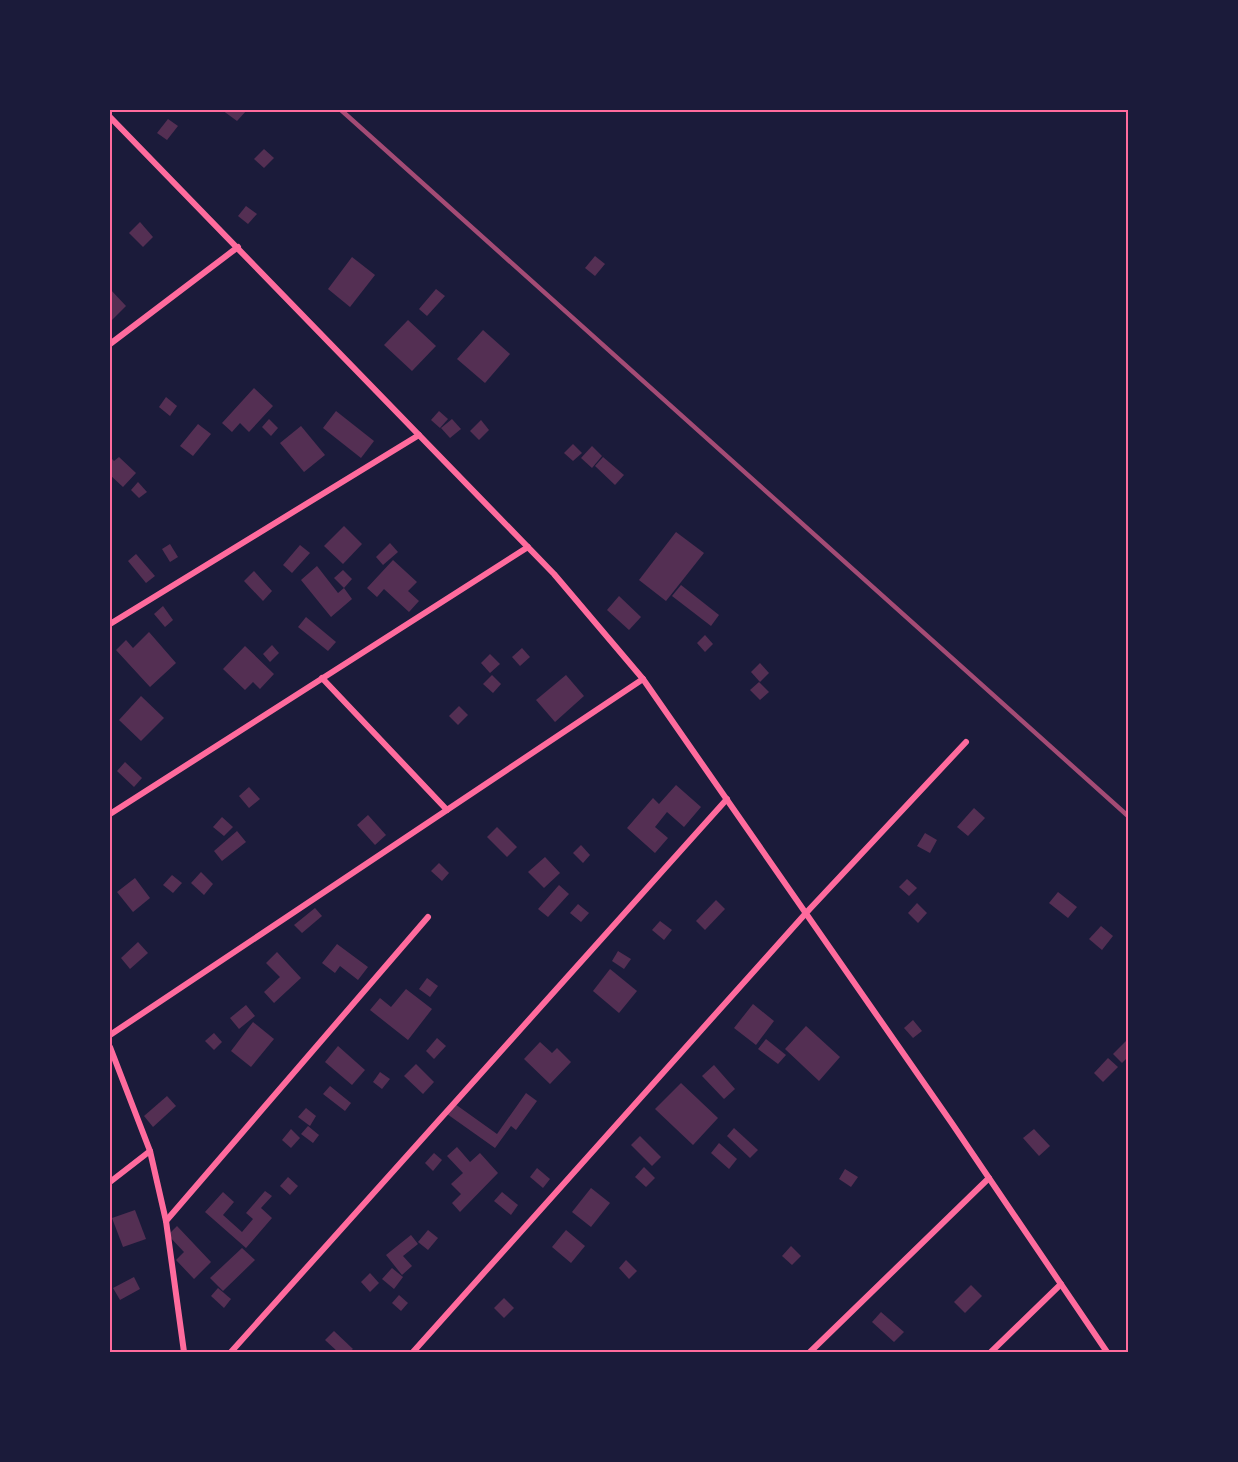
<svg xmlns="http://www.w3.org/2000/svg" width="1238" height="1462" viewBox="0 0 1238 1462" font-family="Mulish,sans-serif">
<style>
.building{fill:#542f53}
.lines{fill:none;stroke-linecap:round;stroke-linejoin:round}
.minor{stroke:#ff6b9d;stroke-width:6}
.rail{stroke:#a44b75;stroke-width:4.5}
.neatline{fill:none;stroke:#ff6b9d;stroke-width:2}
</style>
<rect width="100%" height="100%" fill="#1b1b3a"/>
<!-- building -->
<g class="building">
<polygon points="222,110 247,110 237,121"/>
<polygon points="168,119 178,126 167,140 157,133"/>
<polygon points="264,149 274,158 264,168 254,159"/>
<polygon points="246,206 257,214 248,224 238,216"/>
<polygon points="140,222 153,237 143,247 129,233"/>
<polygon points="595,256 605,264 595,276 585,268"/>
<polygon points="352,257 375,275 350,307 328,289"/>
<polygon points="110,289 126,306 110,322"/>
<polygon points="436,289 445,296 427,316 419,309"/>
<polygon points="408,320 436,346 412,371 384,345"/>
<polygon points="483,330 510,354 485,383 457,359"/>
<polygon points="254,388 273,406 249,432 240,423 232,432 222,423"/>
<polygon points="166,397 177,406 170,416 159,407"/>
<polygon points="336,411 374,441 361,458 323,428"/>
<polygon points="439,411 448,419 440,428 431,420"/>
<polygon points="269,419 278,428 271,436 262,427"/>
<polygon points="452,419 461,429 450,438 441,428"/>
<polygon points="481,420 489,430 479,440 470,431"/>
<polygon points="198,424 211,434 193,456 180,446"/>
<polygon points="301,426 325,455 304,472 280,443"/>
<polygon points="573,444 582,453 573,461 564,453"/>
<polygon points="592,446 602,456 592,468 581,458"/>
<polygon points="110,457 114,461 119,457 136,473 123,487 110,475"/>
<polygon points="603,457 624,475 615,485 595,466"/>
<polygon points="138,482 147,492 139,498 131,490"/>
<polygon points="344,526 362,544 343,564 324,546"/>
<polygon points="676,532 704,553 666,601 639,580"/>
<polygon points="390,543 398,552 383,565 376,557"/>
<polygon points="170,544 178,557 170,562 162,549"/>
<polygon points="300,545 310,553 292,573 283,565"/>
<polygon points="136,554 155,576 146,583 128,561"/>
<polygon points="393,560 417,582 408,591 419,601 409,612 384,589 377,597 367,588"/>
<polygon points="317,566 338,593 344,588 352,599 331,617 301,580"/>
<polygon points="343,570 352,579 344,588 334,578"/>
<polygon points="254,571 272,591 263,601 244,581"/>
<polygon points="681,585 719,615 711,626 672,596"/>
<polygon points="619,596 641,617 629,630 607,610"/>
<polygon points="163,606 173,620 165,627 154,614"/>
<polygon points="306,617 336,642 328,651 298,627"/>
<polygon points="149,632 176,663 150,687 116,650 126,640 133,648"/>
<polygon points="705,635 713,644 705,652 697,643"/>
<polygon points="272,645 279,653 270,662 263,654"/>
<polygon points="245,646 274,674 260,689 253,682 245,690 223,669"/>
<polygon points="522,648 530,657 520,666 512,657"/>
<polygon points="490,654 500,664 490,673 481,663"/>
<polygon points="760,663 769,673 760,682 751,672"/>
<polygon points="492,675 501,684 493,693 483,684"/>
<polygon points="566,675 584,696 555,722 536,700"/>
<polygon points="759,682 769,692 760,700 750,690"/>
<polygon points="141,696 164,718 141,741 119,720"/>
<polygon points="459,706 468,715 458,725 449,716"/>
<polygon points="125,762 142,778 134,787 117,771"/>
<polygon points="676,785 701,807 684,827 667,812 655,827 668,838 655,853 627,828 653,798 659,804"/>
<polygon points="249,787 260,799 249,808 239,796"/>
<polygon points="974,808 985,818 968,836 957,827"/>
<polygon points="368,815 386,835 375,845 357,825"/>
<polygon points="222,817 233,827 224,836 213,827"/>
<polygon points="497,827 517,847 507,857 487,837"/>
<polygon points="237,831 246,842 222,861 214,851"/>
<polygon points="925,833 937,840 930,853 917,846"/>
<polygon points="581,845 590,855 583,863 573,853"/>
<polygon points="545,857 560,873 544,888 528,872"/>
<polygon points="439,863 449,873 442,881 431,871"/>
<polygon points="201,872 213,884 204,895 191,883"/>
<polygon points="172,875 182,883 173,893 163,885"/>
<polygon points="135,878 150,898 133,912 117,892"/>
<polygon points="907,879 917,888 909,896 899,887"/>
<polygon points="559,885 569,894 548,917 538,909"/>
<polygon points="1058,892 1077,907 1068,918 1049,903"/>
<polygon points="716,900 725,909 705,930 696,921"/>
<polygon points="917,903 927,913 918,923 908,913"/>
<polygon points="578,904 589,913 581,922 570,913"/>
<polygon points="315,908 322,916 302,933 294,925"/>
<polygon points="660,921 672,930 664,940 652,930"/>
<polygon points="1101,926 1113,936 1102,950 1089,939"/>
<polygon points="138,942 148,953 130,969 121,958"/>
<polygon points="337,944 368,967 358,980 340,966 335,973 322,963"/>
<polygon points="618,951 631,959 624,969 612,961"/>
<polygon points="277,952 301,978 274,1003 264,992 280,977 266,963"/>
<polygon points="610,969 637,991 619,1013 593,991"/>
<polygon points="427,978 438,986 430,997 419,989"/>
<polygon points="406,989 432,1009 408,1040 370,1010 380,998 391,1007"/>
<polygon points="753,1004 774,1021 756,1045 734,1028"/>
<polygon points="246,1005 255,1016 239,1029 230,1018"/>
<polygon points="913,1020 922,1031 913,1038 904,1028"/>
<polygon points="253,1022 274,1039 251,1067 231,1051"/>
<polygon points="806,1026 840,1057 819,1081 785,1049"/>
<polygon points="214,1033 222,1042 214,1050 205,1041"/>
<polygon points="437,1038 446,1046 434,1059 426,1051"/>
<polygon points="766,1039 786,1055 778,1064 758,1049"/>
<polygon points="1128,1039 1128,1057 1122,1063 1113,1054"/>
<polygon points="540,1042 552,1053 557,1048 571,1062 550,1084 524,1059"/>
<polygon points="338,1046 365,1070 352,1085 325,1062"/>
<polygon points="1108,1058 1118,1067 1103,1082 1094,1073"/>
<polygon points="416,1064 434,1082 423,1094 404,1076"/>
<polygon points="714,1065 735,1089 724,1099 702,1076"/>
<polygon points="380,1072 390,1079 382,1089 373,1082"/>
<polygon points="681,1083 718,1118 693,1145 655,1109"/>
<polygon points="330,1086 351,1103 345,1111 323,1094"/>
<polygon points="526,1093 537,1101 516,1130 511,1126 495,1148 447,1114 455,1104 497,1134"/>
<polygon points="167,1096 176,1106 153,1127 144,1116"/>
<polygon points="306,1108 316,1116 310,1126 298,1117"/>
<polygon points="308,1126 319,1135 313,1143 301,1134"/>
<polygon points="734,1128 758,1150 750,1158 727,1136"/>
<polygon points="291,1129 300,1138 291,1148 282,1140"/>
<polygon points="1034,1129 1050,1146 1039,1156 1023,1138"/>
<polygon points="640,1136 661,1157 652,1166 631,1145"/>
<polygon points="719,1143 737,1159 729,1169 711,1153"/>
<polygon points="457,1147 470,1162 480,1153 498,1173 460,1212 452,1203 461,1194 451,1184 463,1173 447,1156"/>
<polygon points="434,1153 442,1160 433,1171 425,1163"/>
<polygon points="644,1167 655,1178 646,1187 635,1177"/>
<polygon points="537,1168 550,1179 543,1188 530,1177"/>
<polygon points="845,1169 858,1177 851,1187 839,1179"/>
<polygon points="288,1177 298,1186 290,1195 280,1186"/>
<polygon points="591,1188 610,1203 591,1227 572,1212"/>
<polygon points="265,1191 272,1196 261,1208 272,1218 246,1248 205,1212 223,1192 234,1202 223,1215 242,1232 253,1219 246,1213"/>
<polygon points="502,1192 518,1205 511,1215 494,1201"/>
<polygon points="135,1210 146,1239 123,1247 112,1218"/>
<polygon points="177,1226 211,1262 194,1279 176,1260 184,1252 168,1235"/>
<polygon points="428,1230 438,1238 428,1250 418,1242"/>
<polygon points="566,1230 585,1246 571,1263 552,1247"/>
<polygon points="411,1235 418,1244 403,1256 412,1266 402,1275 386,1255"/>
<polygon points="791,1246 801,1256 792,1265 782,1256"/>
<polygon points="242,1248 255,1260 223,1291 210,1278"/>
<polygon points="626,1260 637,1271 629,1279 619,1268"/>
<polygon points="392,1268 403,1277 394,1289 382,1279"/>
<polygon points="370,1273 379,1283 370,1292 361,1282"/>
<polygon points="134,1277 140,1289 120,1300 113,1288"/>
<polygon points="971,1285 982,1296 965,1313 954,1302"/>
<polygon points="218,1288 231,1299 224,1308 211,1296"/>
<polygon points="399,1295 408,1303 401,1311 392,1303"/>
<polygon points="504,1298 514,1308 504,1318 494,1308"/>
<polygon points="881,1312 904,1332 894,1342 872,1322"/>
<polygon points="334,1331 353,1349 349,1352 338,1352 325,1340"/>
</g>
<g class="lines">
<!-- minor -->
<g class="minor">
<polyline points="110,117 554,574 643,679 951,1122 1107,1352"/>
<polyline points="110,344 238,247"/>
<polyline points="110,624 419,435"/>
<polyline points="322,678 447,810"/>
<polyline points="110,814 528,547"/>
<polyline points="110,1035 643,679"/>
<polyline points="110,1047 150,1151 166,1221 184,1352"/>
<polyline points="110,1182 150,1151"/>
<polyline points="166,1221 428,917"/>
<polyline points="231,1352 727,799"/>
<polyline points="413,1352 806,913 966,742"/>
<polyline points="810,1352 989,1178"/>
<polyline points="991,1352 1061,1284"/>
</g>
<!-- rail -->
<polyline class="rail" points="341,110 1128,816"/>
</g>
<!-- border -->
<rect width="1238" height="1462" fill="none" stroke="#1b1b3a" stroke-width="222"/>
<rect x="111" y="111" width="1016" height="1240" class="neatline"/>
</svg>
